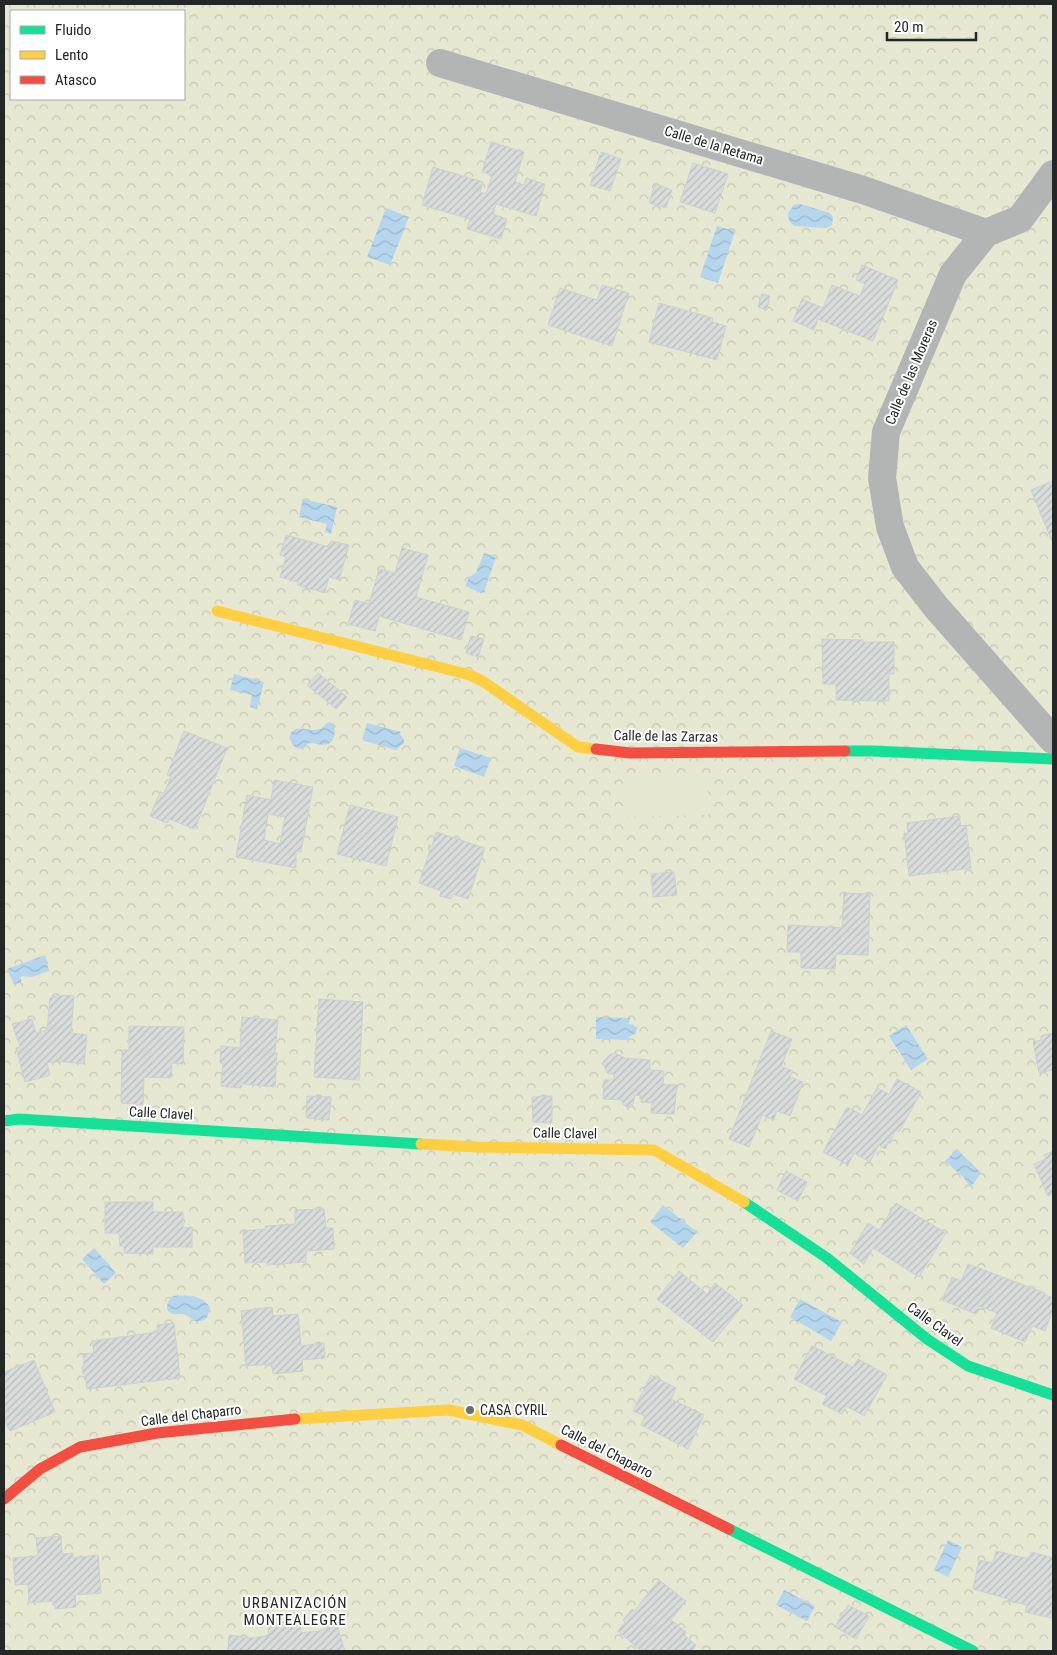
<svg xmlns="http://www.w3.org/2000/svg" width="1057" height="1655" viewBox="0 0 1057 1655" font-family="'Roboto Condensed',sans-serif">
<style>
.park{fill:url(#park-crowns);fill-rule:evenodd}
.pitch{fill:#e7e8d2}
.water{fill:url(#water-waves)}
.building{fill:url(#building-hatch);stroke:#ccd0cf;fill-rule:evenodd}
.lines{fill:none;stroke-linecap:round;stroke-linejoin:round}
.street{stroke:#b2b5b4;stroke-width:28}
.fast{stroke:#16e098;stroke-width:11}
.slow{stroke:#ffcf43;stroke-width:11}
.jam{stroke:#f24e42;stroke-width:11}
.poi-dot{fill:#6a6e6c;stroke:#fff;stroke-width:2}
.labels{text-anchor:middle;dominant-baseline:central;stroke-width:4;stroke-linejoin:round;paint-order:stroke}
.street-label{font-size:14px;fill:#232725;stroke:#fff}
.poi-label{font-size:14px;fill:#232725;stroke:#fff;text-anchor:start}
.neighbourhood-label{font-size:15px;letter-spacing:1px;fill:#232725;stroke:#fff}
</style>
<defs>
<pattern id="park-crowns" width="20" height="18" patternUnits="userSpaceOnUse" patternTransform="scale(1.25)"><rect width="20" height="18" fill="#e7e8d2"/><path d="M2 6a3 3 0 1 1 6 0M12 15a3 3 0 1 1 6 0" fill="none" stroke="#c6c7b4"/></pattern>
<pattern id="water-waves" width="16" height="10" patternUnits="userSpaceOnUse" patternTransform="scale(1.25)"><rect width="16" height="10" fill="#b5d6ed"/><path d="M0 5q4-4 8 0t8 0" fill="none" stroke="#9bb8cb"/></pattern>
<pattern id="building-hatch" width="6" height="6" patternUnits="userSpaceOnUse" patternTransform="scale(1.25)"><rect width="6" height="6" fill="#d8dcdb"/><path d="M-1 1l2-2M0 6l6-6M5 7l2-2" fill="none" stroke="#b9bdbc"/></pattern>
</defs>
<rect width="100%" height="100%" fill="#eef3f1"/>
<!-- park -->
<path class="park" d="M 4,4 L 1053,4 L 1053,1651 L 4,1651 ZM 11,11 L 184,11 L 184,99 L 11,99 Z"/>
<!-- pitch -->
<polygon class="pitch" points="707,775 708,815 626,817 625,777"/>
<!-- water -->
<g class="water">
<polygon points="800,204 830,213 833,217 832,225 827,228 794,226 789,221 788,213 794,205"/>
<polygon points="386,208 409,217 390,265 367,257"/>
<polygon points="717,226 735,231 718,283 700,277"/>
<polygon points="303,499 337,507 331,534 325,532 327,524 299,517"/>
<polygon points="484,553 496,557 484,592 481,593 465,586 469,577 476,573"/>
<polygon points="234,674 264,682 257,709 250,707 252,695 230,690"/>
<path d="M 329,722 L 333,724 C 337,734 334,745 322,745 C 317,744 314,743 309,743 L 301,749 C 293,748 290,742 290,735 C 296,722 309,733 319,729 C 323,728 325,724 329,722 Z"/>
<polygon points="367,723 401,732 400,734 404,739 404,743 396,750 362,740"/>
<polygon points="460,748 491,758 484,777 454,766"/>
<polygon points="45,955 49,971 32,977 21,976 21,982 14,984 7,969"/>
<polygon points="596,1017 630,1018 629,1024 634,1025 637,1028 636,1033 629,1037 629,1040 596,1039"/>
<polygon points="906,1025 928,1059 911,1070 889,1036"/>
<polygon points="957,1149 981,1173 971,1187 963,1177 945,1161"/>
<polygon points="663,1205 697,1232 683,1248 650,1222"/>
<polygon points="94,1248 116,1273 104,1284 82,1259"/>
<path d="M 173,1296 C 186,1295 204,1295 210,1308 L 207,1318 C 197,1325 195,1320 186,1315 C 181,1313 178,1315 174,1314 C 163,1313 167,1300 173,1296 Z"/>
<polygon points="800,1299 842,1322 831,1341 790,1317"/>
<polygon points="948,1540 962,1547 948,1577 934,1570"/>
<polygon points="784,1590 815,1606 807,1621 776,1605"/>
</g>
<!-- building -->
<g class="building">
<polygon points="491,142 524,152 515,182 524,185 526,178 545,184 536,216 496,204 493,214 507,219 501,239 467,229 470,219 422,205 433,167 483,182 480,192 486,194 492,175 482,172"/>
<polygon points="601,152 621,159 610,191 590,185"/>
<polygon points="693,163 728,174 715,213 680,202"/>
<polygon points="655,184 672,190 666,208 649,203"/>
<polygon points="862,265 898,280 873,341 818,319 814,330 793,321 802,299 823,308 832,285 860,296 865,284 856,280"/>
<polygon points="602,285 629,293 612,346 548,325 560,288 597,300"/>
<polygon points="762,294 770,296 767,310 758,307"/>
<polygon points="659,303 713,318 712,322 726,326 717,360 649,342"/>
<polygon points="1053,481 1053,544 1031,490"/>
<polygon points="286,535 329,547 331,541 349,545 339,580 329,577 325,593 297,585 298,582 280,577 286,557 280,555"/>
<polygon points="402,548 428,555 416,597 469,612 461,640 379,616 375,631 348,624 355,600 369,604 379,569 395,573"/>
<polygon points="471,636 484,639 478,657 466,653"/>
<polygon points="822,639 863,640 863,642 894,642 894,674 889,674 889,701 836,700 836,684 823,684"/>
<polygon points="318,673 347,697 336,709 307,685"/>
<polygon points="184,731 227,748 195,829 169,819 167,823 150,816 160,792 164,793 171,777 167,775"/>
<path d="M 274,780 L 313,787 L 301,852 L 296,851 L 296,868 L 236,857 L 247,795 L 271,800 ZM 268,814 L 285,817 L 280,844 L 264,840 Z"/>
<polygon points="350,805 398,817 386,866 337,854"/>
<polygon points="959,816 961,826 966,825 971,868 909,876 904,833 908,833 907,823"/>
<polygon points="436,832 485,848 468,899 453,894 451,899 440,896 441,891 419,883 430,850 428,850 429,845 432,846"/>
<polygon points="674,872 677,895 653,897 651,874"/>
<polygon points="844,893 870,894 868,955 836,954 835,969 801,968 801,952 787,952 788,925 842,928"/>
<polygon points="59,995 74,996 71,1033 87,1035 84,1064 56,1061 47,1063 50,1075 25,1082 16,1048 20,1047 12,1024 32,1019 36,1033 47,1030 50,998"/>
<polygon points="319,999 363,1002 359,1080 314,1077"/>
<polygon points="242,1017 278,1020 275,1053 277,1053 275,1087 242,1084 241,1088 221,1086 223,1063 220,1063 221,1046 240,1048"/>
<polygon points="129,1026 184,1027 183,1064 172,1063 171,1078 144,1077 143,1105 121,1103 122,1050 129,1050"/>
<polygon points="771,1031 792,1039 781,1067 793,1071 790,1077 803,1082 790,1116 777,1111 774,1120 762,1115 749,1147 729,1139"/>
<polygon points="1053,1033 1053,1074 1052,1070 1039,1073 1033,1042 1041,1040 1041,1036"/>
<polygon points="615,1053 625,1058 650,1060 650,1070 664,1071 663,1084 677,1085 674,1114 651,1113 652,1103 641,1102 641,1096 635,1095 633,1104 627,1107 623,1105 622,1100 603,1099 604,1080 614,1080 614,1074 608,1074 606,1071 603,1062 609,1055"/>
<polygon points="897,1079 921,1092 899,1132 896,1130 885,1149 879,1145 870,1162 854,1153 848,1165 823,1152 847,1107 862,1115 877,1088 889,1094"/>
<polygon points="307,1096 331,1097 329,1120 306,1118"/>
<polygon points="552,1096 552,1123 533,1122 532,1097"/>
<polygon points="1053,1151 1053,1194 1048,1196 1034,1164 1046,1159 1044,1155"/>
<polygon points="786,1171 807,1182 798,1201 777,1190"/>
<polygon points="105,1202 153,1202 153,1212 183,1212 183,1228 192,1227 192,1247 153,1247 153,1254 124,1253 124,1246 120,1246 119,1233 105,1233"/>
<polygon points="896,1203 946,1233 919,1277 873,1248 864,1264 850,1253 868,1223 879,1230"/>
<polygon points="324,1209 326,1228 333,1228 334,1249 306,1251 306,1262 267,1265 267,1262 245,1263 243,1231 265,1229 265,1226 295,1224 295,1210"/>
<polygon points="968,1264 1045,1293 1045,1295 1053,1298 1053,1310 1045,1331 1032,1326 1025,1342 991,1328 997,1313 979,1306 976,1314 942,1300 952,1277 961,1281"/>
<polygon points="679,1271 707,1294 715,1283 743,1305 713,1342 657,1299"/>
<polygon points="272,1307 273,1316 298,1314 301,1346 324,1343 325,1358 302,1360 303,1371 273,1374 272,1364 246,1366 241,1311"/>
<polygon points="174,1323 180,1378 87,1389 85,1374 83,1374 82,1367 84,1366 83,1354 94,1353 92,1341 158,1332 157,1325"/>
<polygon points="812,1346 853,1367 858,1359 887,1375 864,1416 846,1406 842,1414 822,1404 827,1396 794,1379"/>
<polygon points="34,1360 55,1412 10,1431 4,1419 4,1372"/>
<polygon points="651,1375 676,1388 671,1399 704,1415 688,1449 641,1425 645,1416 633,1411"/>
<polygon points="61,1536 62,1554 73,1553 73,1558 98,1555 101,1593 75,1595 76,1607 55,1609 54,1601 29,1603 28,1584 15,1585 13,1558 38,1556 36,1538"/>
<polygon points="996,1551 1030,1559 1031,1552 1053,1558 1052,1618 1025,1612 1027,1605 1008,1601 1009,1599 973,1589 979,1560 993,1563"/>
<polygon points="659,1580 686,1601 671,1620 686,1632 684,1635 696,1645 692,1651 641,1651 618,1631 625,1622 623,1620 632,1609 634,1611"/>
<polygon points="848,1605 869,1616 856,1639 835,1627"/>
<polygon points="300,1620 301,1633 318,1631 337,1625 345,1651 228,1651 229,1635 249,1638 269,1636 268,1623"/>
</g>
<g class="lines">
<!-- street -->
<g class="street">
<polyline points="440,63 863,190 986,233"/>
<polyline points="1053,174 1020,219 986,233 953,274 886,432 882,478 890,527 905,567 936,607 1053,740"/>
</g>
<!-- fast -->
<g class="fast">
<polyline points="845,751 873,751 1053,759"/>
<polyline points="4,1121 19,1119 421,1144"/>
<polyline points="744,1202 827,1258 927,1339 968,1366 1053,1395"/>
<polyline points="729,1529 973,1651"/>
</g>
<!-- slow -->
<g class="slow">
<polyline points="217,611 470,675 484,682 578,747 596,749"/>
<polyline points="421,1144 477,1147 654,1150 744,1202"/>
<polyline points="295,1419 449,1410 522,1425 561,1445"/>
</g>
<!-- jam -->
<g class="jam">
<polyline points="596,749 630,753 845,751"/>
<polyline points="561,1445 729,1529"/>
<polyline points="4,1499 40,1469 80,1447 157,1433 295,1419"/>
</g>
</g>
<!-- markers -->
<circle class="poi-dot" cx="470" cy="1410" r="5"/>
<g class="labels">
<!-- street labels -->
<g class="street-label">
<text transform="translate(714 145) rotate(17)">Calle de la Retama</text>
<text transform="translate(911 372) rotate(-67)">Calle de las Moreras</text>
<text transform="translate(666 736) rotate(1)">Calle de las Zarzas</text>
<text transform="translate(161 1113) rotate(3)">Calle Clavel</text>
<text transform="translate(565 1133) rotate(1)">Calle Clavel</text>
<text transform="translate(935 1324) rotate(36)">Calle Clavel</text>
<text transform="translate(191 1415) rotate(-7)">Calle del Chaparro</text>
<text transform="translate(607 1451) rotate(27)">Calle del Chaparro</text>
</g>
<!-- poi labels -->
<g class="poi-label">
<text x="480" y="1410">CASA CYRIL</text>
</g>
<!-- neighbourhood labels -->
<g class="neighbourhood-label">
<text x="295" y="1603">URBANIZACIÓN<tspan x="295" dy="17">MONTEALEGRE</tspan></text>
</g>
</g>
<!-- border -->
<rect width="1057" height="1655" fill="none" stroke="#232725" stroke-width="10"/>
<!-- legend -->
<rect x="10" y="10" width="175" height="90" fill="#ffffff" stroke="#a7a9a8"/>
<rect x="20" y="26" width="25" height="8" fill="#16e098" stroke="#a7a9a8"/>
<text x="55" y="35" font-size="15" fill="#232725">Fluido</text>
<rect x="20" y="51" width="25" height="8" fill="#ffcf43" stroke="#a7a9a8"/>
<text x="55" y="60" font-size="15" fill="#232725">Lento</text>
<rect x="20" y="76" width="25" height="8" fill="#f24e42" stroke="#a7a9a8"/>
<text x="55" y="85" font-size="15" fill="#232725">Atasco</text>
<!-- scale -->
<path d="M887 32v8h89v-8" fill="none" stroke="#232725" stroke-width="2.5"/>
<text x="894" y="32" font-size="15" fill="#232725" stroke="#ffffff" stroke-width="4" paint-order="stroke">20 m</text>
</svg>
